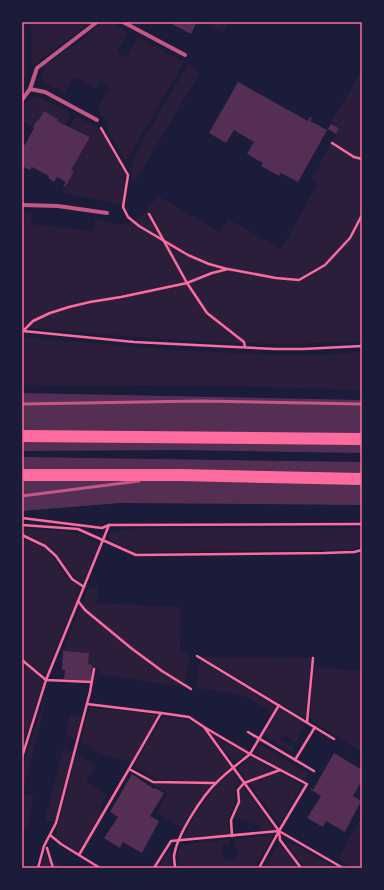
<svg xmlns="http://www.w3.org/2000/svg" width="384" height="890" viewBox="0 0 384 890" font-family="'Space Grotesk',sans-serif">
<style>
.green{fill:#2a1e3b}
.building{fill:#542f53}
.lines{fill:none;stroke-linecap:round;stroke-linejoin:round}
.path{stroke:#ff6b9d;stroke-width:2.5}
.service{stroke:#c65784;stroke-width:3}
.minor{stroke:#c65784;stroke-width:4}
.motorway{stroke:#ff6b9d;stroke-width:12}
.neatline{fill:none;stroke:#ff6b9d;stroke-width:1.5}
</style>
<rect width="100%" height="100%" fill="#1b1b3a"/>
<!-- green -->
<g class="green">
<polygon points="22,22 25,22 27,74 25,78 22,76"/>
<polygon points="31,22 91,22 32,66"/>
<polygon points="101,22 113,24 128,32 117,51 127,58 138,37 184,62 126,161 107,131 110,124 101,116 98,106 110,87 100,81 96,89 74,77 64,93 41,81 45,66 89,34"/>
<polygon points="210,22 229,22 223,33 208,25"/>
<polygon points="188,64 200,72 135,182 132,178 132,165 145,137"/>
<path d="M 362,71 L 362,341 C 248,349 135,337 22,327 L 22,224 L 25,224 L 24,213 L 32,213 L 31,224 L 93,231 L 95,219 C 133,230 135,224 158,196 L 220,232 L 228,219 L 281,249 L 317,185 L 311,179 L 340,128 L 331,122 Z"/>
<polygon points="36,98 42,98 71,113 65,125 57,121 58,119 44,111 38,121 37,120 33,127 22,121 22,106 31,99"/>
<polygon points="76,116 100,129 125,174 122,205 62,193 74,172 71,170 90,137 76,129 75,130 70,128"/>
<polygon points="22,337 176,350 273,355 322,355 362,352 362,390 224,386 22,385"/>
<path d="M 22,528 C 43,530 84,529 99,544 L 84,580 L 79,581 C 66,570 60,552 45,544 C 38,539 30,537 22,533 Z"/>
<polygon points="136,528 362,528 362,546 350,550 143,552 135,551 108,540 110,533 112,532"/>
<polygon points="22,538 41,546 50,554 69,579 77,584 80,590 46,673 43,674 22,658"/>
<polygon points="98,588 97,603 181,607 180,651 190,655 184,687 99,674 99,668 91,668 91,665 88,664 88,653 63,651 88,589"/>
<polygon points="204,657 311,658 306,717 305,718 204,658"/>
<polygon points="200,661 275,706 272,712 243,695 196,688"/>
<path d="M 22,663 C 29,668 41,675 43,684 L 22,749 Z"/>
<polygon points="314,667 362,671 362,752 312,721 310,717"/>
<polygon points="44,702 46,702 23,793 33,796 28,829 22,827 22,767"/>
<polygon points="90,707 158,715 130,764 126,761 100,754 80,742"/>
<polygon points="279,708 305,724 296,742 283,734 280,740 290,746 292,743 294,745 292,750 289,751 264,735"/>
<polygon points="73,714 82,717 76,741 68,736 66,732 70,716"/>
<polygon points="163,716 189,720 202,728 230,767 214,782 159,780 134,766"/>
<polygon points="213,735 246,754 234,763"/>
<polygon points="259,744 308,773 304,781 254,753"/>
<polygon points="64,747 72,751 73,753 55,822 45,820 63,749"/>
<polygon points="77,754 94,764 94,767 86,782 107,795 100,806 103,811 78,852 55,837 76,755"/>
<polygon points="250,756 276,771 246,780 238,768"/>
<path d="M 233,770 L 241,783 L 235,787 L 235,803 L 228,820 L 229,834 L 183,838 C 194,812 212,789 233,770 Z"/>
<polygon points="280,773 302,785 295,797 295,798 280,825 249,783 267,775"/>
<polygon points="149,783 212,784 200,798 181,827 157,813 168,793"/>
<polygon points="244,787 275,830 259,831 260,826 235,818 240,805 240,790"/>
<polygon points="362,816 362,868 353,868 338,859"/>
<path d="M 274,835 L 254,868 L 180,868 L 178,854 L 180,845 L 230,839 L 230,844 L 224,844 L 222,846 L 221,852 L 224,858 L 230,860 C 232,859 235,859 236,857 C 240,852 233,844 234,839 Z"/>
<polygon points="288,841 337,868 305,868 287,844"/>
<polygon points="279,843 297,866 298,868 264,868"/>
<polygon points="171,847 172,868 158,868"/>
<polygon points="47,857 64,868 41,868 43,858"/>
</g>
<!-- building -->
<g class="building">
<polygon points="168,22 197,22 191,34"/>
<polygon points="238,82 308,121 310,117 312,118 310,121 327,130 298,182 281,173 279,176 261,166 263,163 247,154 254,142 234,130 226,143 209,133"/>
<polygon points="44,111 58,119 57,121 90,137 71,170 74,172 65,187 63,186 66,182 57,177 54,182 48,178 49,176 32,167 30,170 22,166 22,146 23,144 25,145 34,128 33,127 37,120 38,121"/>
<polygon points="331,124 339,128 336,134 328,129"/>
<polygon points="22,393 362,400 362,453 180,450 22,451"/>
<polygon points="22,457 362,462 362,505 120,503 22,511"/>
<polygon points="63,651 89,653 88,664 92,665 91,681 64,679 65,670 62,670"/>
<polygon points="334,753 362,770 362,780 353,796 361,801 345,832 326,821 323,827 307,818 321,796 310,789 311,788 313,790"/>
<polygon points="132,774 154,789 155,788 164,793 150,816 159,821 142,853 123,842 120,848 104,838 118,817 110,812"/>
</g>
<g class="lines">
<!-- path -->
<g class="path">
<polyline points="101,128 128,175 123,207 128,217 139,226 188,255 209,264 227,269"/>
<polyline points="332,143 354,157 362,159"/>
<polyline points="149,214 187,283 207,313 244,342 245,347"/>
<polyline points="23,331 33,321 50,313 69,307 90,302 121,297 187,283 212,273 228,269 276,278 299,280 325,265 350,238 362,215"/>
<polyline points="23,331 134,342 275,349 303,349 362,346"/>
<polyline points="22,518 102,528 109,525 362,524"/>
<polyline points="22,525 78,529 136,555 324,553 354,552 362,550"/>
<polyline points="22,535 45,546 56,556 72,579 84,587"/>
<polyline points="78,601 85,610 131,648 162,671 191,689"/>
<polyline points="197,656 334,739"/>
<polyline points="22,660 46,680 22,757"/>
<polyline points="92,682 46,680 109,525"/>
<polyline points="87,704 161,713"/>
<polyline points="307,722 313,658"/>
<polyline points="204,727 189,717 161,713 129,769 153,782 216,783"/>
<polyline points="248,732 314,771"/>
<polyline points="295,760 315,727"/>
<polyline points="50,835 61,844 100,868"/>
<polyline points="232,836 231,820 239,802 238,790 244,783 280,770"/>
<polyline points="47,848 53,868"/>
<polyline points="79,855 129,769"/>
<polyline points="38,868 44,846 56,823 90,692 94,669"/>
<polyline points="154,868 171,841 279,831 280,840 301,868"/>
<path d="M 175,868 C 175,864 174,860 174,856 C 177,835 202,796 217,782 C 227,772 239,763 250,754 L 307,784 L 279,831 L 204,727 L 250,754 L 279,705"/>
<polyline points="259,868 279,831 343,868"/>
</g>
<!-- service -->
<g class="service">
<polyline points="22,404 201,401 362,404"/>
<polyline points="22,496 139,481"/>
</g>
<!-- minor -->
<g class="minor">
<polyline points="123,22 185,55"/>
<polyline points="30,89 37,68 97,22"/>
<polyline points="22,100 30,89 45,92 97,120"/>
<polyline points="22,205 58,206 107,213"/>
</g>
<!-- motorway -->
<g class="motorway">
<polyline points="22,436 362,439"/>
<polyline points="22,475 180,475 362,479"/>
</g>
</g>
<!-- border -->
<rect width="384" height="890" fill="none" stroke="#1b1b3a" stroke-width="46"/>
<rect x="23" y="23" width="338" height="844" class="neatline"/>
</svg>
